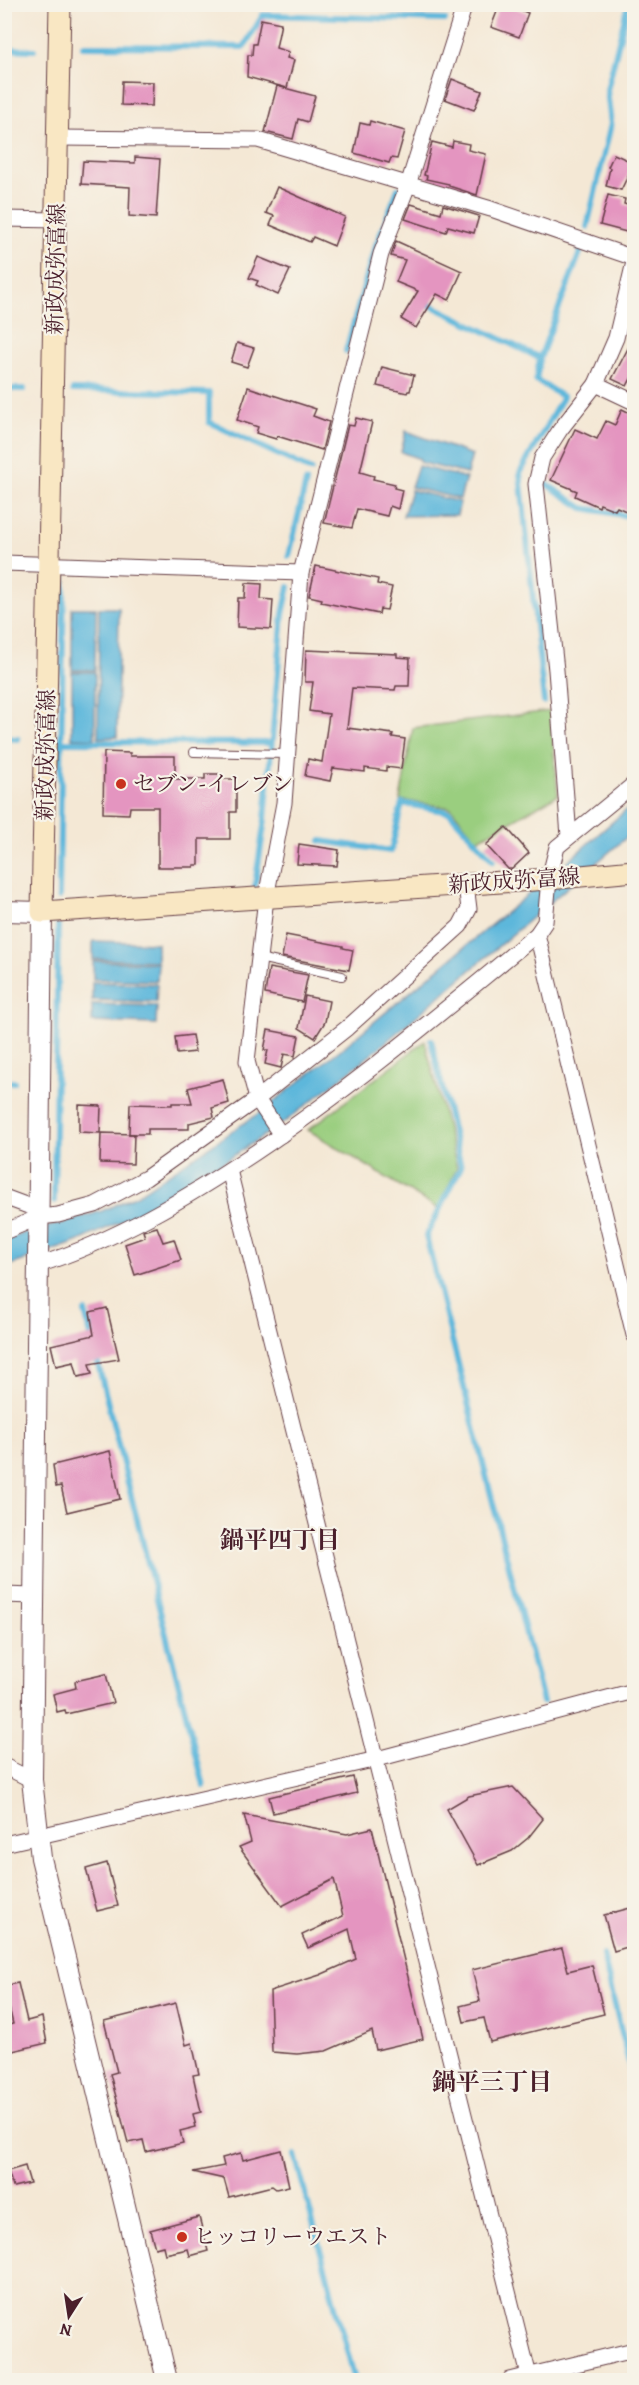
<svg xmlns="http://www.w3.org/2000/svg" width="639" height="2385" viewBox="0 0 639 2385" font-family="Alegreya,'Noto Serif JP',serif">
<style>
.green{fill:#9ace7f;stroke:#727655;stroke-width:1.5}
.water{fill:#5db7db;stroke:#546b83;stroke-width:1.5}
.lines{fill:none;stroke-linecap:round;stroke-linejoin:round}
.stream{stroke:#5db7db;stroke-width:6}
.building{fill:#e495c0}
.service-casing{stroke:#643d44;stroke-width:10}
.minor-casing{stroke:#643d44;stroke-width:17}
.tertiary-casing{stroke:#643d44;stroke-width:22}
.secondary-casing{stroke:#643d44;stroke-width:23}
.service{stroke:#fff;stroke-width:8}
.minor{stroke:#fff;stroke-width:15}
.tertiary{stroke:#fff;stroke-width:20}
.secondary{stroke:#f9e7c3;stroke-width:21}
.poi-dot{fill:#c8321e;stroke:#f7f3e8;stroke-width:2}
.labels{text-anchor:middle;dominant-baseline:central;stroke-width:4.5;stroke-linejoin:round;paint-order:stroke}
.street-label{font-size:22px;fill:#4a1f2b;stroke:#f7f3e8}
.poi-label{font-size:22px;fill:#4a1f2b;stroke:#f7f3e8;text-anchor:start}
.neighbourhood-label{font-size:24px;font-weight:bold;fill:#4a1f2b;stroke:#f7f3e8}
</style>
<rect width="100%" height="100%" fill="#f7f3e8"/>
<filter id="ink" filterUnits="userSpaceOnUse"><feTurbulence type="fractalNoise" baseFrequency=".0167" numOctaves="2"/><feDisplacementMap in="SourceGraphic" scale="12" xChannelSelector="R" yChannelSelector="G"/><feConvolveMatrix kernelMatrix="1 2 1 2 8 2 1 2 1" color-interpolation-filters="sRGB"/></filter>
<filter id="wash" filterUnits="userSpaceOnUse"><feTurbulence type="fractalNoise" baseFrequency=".008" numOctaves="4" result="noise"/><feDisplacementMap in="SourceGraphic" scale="24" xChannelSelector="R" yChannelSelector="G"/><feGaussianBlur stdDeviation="1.35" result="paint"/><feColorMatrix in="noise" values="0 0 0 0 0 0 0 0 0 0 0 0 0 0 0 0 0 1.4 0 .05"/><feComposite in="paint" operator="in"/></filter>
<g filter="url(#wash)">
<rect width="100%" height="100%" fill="#f4e8d5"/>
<!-- green -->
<g class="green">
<polygon points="550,711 558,795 477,840 451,808 400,800 413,728"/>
<polygon points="425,1041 457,1168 438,1209 308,1130"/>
</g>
<!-- water -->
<g class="water">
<polygon points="406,431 472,455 467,474 419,462 420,459 401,452"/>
<polygon points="418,466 466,478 460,499 411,487"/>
<polygon points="411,490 460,502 457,515 403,516"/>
<polygon points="72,608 96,608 95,670 72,670"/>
<polygon points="99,608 119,608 117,737 98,738"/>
<polygon points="72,672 95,672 95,739 72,738"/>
<polygon points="634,803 634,831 373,1053 286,1121 163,1202 77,1242 5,1267 5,1241 31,1230 60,1224 102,1211 137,1195 259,1113 345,1046 560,868"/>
<polygon points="93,941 157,943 157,961 93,959"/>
<polygon points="93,961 158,963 157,981 93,979"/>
<polygon points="92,982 157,984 156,1002 92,1000"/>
<polygon points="92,1004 157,1006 156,1024 92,1022"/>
</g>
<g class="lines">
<!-- stream -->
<g class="stream">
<polyline points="83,46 244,47 263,15 445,20"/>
<polyline points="4,49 34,50"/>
<polyline points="587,227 611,124 607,90 628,4"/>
<polyline points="424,302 540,358 581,250"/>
<polyline points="629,328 634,330"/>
<polyline points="346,351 374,250 398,189"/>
<polyline points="540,358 536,380 563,397 520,473 544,702"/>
<polyline points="4,389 24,389"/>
<polyline points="73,390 209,393 209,422 311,470"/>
<polyline points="543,482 583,508 634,517"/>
<polyline points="289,556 306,482"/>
<polyline points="4,738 18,739"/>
<polyline points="61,742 271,743"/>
<polyline points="321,841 391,851 402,803 449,812 493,860"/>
<polyline points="255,885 265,819 283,614 289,587"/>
<polyline points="59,897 64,575"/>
<polyline points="431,1040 461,1167 426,1236 543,1702"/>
<polyline points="4,1082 14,1082"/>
<polyline points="54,1201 58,926"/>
<polyline points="85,1312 93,1343"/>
<polyline points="96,1356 204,1786"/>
<polyline points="603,1955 634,2084"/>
<polyline points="295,2155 355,2380"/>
</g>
</g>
<g id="blocks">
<!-- building -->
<g class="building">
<polygon points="500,4 506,4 528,13 519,37 491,27"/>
<polygon points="261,19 281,23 276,48 289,52 287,58 294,60 287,88 247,77 248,55 252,55 253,44 256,44"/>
<polygon points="452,79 482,91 474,110 445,99"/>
<polygon points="122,81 153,82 152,106 121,105"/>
<polygon points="277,86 315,96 308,122 298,119 293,139 265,132"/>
<polygon points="370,121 405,131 397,159 391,158 389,163 354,153 360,123 369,125"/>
<polygon points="453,141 469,144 468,150 486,154 477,195 449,186 449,184 426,179 427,176 424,175 432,142 452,147"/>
<polygon points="614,154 634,163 621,190 606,186 610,168 608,167"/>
<polygon points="135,157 160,159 156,218 129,216 130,187 81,184 83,161 135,163"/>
<polygon points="277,187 345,217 334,246 313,237 310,242 270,225 274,216 266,213"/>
<polygon points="608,195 625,199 624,204 634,207 634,234 600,225"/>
<polygon points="411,204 441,213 443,205 479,216 474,233 448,226 446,232 405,219"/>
<polygon points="396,241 462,271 449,300 437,294 416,328 401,319 418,291 396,282 405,260 391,256"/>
<polygon points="258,257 290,270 278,295 256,285 258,281 249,278"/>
<polygon points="634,337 634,373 627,386 612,379"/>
<polygon points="237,343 254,348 247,367 231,362"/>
<polygon points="382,367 414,375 410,391 408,391 407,393 377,386"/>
<polygon points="248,387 316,409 313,416 329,422 322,450 277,436 276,439 256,433 258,427 237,420"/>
<polygon points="622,409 634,415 634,510 630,508 628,512 617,507 615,510 600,504 599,507 575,496 577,491 551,480 575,429 597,439 606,421 615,425"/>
<polygon points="356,418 372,422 360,472 374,476 373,479 395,484 394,488 402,490 398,509 390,506 387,516 357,509 352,528 324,523 348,425 354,426"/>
<polygon points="316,566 378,579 377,584 392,587 387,610 380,609 379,614 321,602 322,599 309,596"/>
<polygon points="246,583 262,584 261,599 273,600 271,629 237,627 238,598 245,598"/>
<polygon points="306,650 397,654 397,657 410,658 409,686 396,686 395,690 352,688 347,728 393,734 392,737 405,739 401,769 386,767 386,771 365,768 365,772 333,768 330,781 305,776 308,759 322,762 329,714 309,711 313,682 305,682"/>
<polygon points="104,752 130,753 130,756 175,756 175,779 205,779 205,774 220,774 220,779 236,779 236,812 230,812 230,839 199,839 199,865 194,865 194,867 158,867 158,807 130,807 129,814 103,813"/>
<polygon points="506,827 529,853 512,869 508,869 486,845"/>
<polygon points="299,844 339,850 337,866 297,864"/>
<polygon points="286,935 343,946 343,948 353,950 349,970 282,957"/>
<polygon points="269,968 308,975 302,1002 265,994"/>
<polygon points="305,996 329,1001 325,1022 315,1038 299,1028"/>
<polygon points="268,1030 299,1036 295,1056 284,1054 281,1068 265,1064 268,1050 264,1050"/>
<polygon points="192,1035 195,1052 177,1054 175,1037"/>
<polygon points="223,1079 229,1103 212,1108 214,1117 189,1123 189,1129 148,1129 148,1134 129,1134 130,1104 172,1105 172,1103 192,1103 188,1088"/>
<polygon points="79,1105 101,1106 100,1133 79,1132"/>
<polygon points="101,1133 134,1134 133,1164 100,1163"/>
<polygon points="157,1227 163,1242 174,1239 181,1260 135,1275 125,1244 145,1237 143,1231"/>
<polygon points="107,1308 119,1359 89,1364 92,1374 78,1377 74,1362 56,1366 51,1345 94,1335 90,1312"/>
<polygon points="110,1451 120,1499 67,1512 61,1486 56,1487 53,1465"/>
<polygon points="106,1674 113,1703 66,1714 65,1710 57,1712 53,1694 76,1688 75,1681"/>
<polygon points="353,1777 357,1793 273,1813 269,1797"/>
<polygon points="513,1787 543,1819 528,1838 512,1851 478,1865 447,1809 469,1796"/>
<polygon points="244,1815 347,1834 372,1828 423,2039 376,2050 372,2031 326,2051 297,2054 272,2052 270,1991 320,1975 356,1959 349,1929 308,1948 302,1935 343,1916 334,1879 282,1906 239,1847 251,1842"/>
<polygon points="107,1863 118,1906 97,1911 86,1869"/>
<polygon points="634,1907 634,1945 614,1951 604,1915"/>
<polygon points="562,1948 568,1971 592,1965 604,2014 490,2042 484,2018 464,2022 460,2006 480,2001 472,1970"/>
<polygon points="18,1983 27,2021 42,2017 47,2043 4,2053 4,2026 13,2024 4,1986"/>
<polygon points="176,2003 186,2045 192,2043 199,2074 193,2075 201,2112 193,2114 196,2127 180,2131 183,2143 146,2152 143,2140 128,2143 110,2074 117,2072 104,2021"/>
<polygon points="281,2150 289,2186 276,2189 272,2186 229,2197 224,2179 193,2172 224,2166 222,2158 241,2153 243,2160"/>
<polygon points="25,2166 30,2183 13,2187 8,2171"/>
<polygon points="199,2217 208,2251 190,2256 188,2249 165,2254 163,2246 155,2248 150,2230"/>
</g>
</g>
</g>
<g filter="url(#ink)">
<use href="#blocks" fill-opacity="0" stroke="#643d44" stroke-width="1.5"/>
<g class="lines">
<!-- service casing -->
<g class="service-casing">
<g id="service">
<polyline points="194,752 287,754"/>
<polyline points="259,958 342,976"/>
</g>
</g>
<!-- minor casing -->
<g class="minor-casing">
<g id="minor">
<polyline points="59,138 258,140 491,209 634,258"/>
<polyline points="4,219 57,220"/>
<polyline points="634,262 616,338 596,384 634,402"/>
<polyline points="4,563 301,573"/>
<polyline points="569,836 556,670 536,484 542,458 560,430 596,384"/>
<polyline points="537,934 634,1335"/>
<polyline points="281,1135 257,1099 247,1061 266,898 284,803 301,573 381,254 408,185 465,4"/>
<polyline points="229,1170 530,2380"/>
<polyline points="4,1197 39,1210"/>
<polyline points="4,1232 39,1217 58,1215 95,1205 146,1178 257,1099 347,1028 460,926 469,909 466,885"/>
<path d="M 38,1265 C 117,1240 187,1198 256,1152 C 356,1085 444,1010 537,934 L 545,922 L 549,879 L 557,847 L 634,784"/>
<polyline points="4,1595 33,1596"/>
<polyline points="4,1766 32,1780"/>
<polyline points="4,1844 377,1759 634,1691"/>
<polyline points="510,2380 634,2350"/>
</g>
</g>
<!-- tertiary casing -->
<g class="tertiary-casing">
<polyline id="tertiary" points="4,911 42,912 32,1780 41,1858 167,2380"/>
</g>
<!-- secondary casing -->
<g class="secondary-casing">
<polyline id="secondary" points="60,4 42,912 549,879 634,871"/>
</g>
<!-- service -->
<use href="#service" class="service"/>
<!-- minor -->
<use href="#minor" class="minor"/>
<!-- tertiary -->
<use href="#tertiary" class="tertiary"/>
<!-- secondary -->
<use href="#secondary" class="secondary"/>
</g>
</g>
<!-- markers -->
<g class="poi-dot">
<circle cx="121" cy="784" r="6"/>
<circle cx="182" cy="2237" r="6"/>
</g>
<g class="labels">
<!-- street labels -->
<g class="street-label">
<text transform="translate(56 269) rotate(-89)">新政成弥富線</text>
<text transform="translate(46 755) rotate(-89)">新政成弥富線</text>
<text transform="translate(514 881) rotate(-4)">新政成弥富線</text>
</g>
<!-- poi labels -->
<g class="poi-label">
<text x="133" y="784">セブン-イレブン</text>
<text x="194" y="2237">ヒッコリーウエスト</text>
</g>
<!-- neighbourhood labels -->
<g class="neighbourhood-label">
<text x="280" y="1540">鍋平四丁目</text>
<text x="492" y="2082">鍋平三丁目</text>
</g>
</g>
<!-- margin -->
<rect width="639" height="2385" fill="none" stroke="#f7f3e8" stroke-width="24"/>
<!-- north arrow -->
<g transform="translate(69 2316) rotate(192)" stroke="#f7f3e8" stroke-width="4.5" paint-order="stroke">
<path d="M0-4.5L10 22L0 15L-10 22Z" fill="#4a1f2b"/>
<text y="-9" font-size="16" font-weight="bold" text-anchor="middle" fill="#4a1f2b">N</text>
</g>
</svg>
